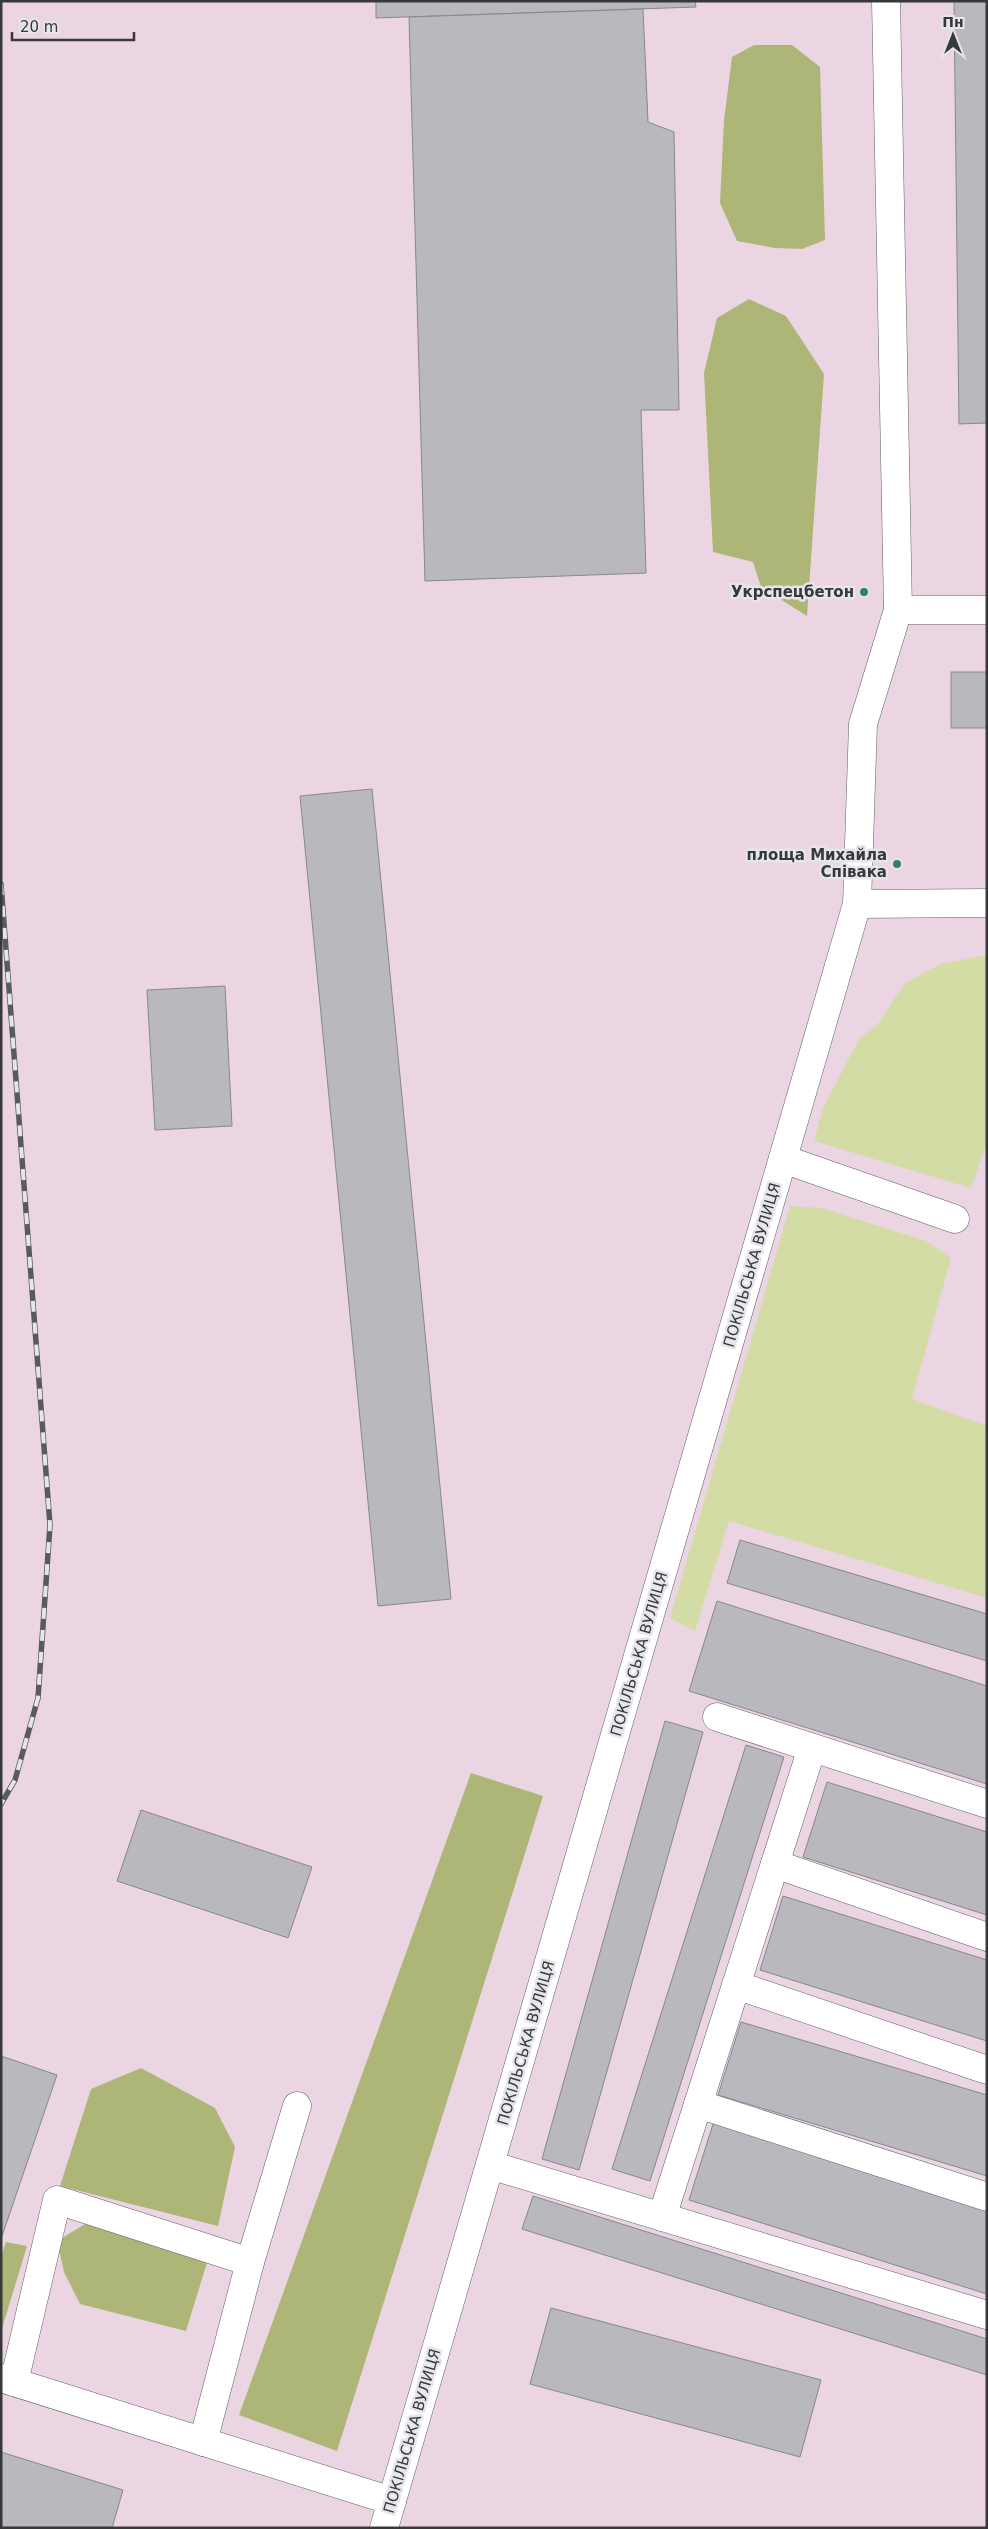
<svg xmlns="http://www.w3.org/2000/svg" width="988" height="2529" viewBox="0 0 988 2529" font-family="'DejaVu Sans',sans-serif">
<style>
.industrial{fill:#ecd5e2}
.green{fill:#d3dca5}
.forest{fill:#adb676}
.building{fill:#b8b8be;stroke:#87878d}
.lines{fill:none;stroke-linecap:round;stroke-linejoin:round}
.minor-casing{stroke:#606166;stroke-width:29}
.minor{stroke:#fff;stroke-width:28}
.rail-casing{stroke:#595a5d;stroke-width:5.5}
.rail{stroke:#e5e6ec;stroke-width:4;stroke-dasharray:11;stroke-linecap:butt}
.poi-dot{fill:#357b72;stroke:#e5e6ec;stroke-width:2}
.labels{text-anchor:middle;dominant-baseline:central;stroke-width:5;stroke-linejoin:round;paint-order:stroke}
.poi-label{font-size:15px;font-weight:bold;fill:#37383a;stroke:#e5e6ec;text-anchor:end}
.street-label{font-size:15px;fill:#37383a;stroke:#e5e6ec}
</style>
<rect width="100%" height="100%" fill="#e5e6ec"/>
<!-- industrial -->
<rect class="industrial" x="1" y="1" width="986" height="2527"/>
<!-- green -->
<g class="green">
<polygon points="987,955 987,1141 971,1188 814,1141 822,1110 859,1039 878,1024 904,984 940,964"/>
<polygon points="790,1206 822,1208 926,1241 951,1258 912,1399 987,1426 987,1598 729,1521 695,1631 670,1618"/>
</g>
<!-- forest -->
<g class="forest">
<polygon points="754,45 792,45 820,67 825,240 802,249 775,248 737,241 720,203 724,120 732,57"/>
<polygon points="749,299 786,316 824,374 807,616 761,587 753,562 713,552 704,373 717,318"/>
<polygon points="471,1773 543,1796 337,2451 239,2415"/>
<polygon points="141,2068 215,2108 235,2147 218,2226 60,2186 91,2089"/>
<polygon points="90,2221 209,2256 186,2331 80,2304 64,2272 57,2241"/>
<polygon points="6,2242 27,2246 1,2332 1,2256"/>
</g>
<!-- building -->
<g class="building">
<polygon points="376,1 695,1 696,7 376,18"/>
<polygon points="954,1 987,1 987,423 959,424"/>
<polygon points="643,9 648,122 674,132 679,410 641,410 646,573 425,581 409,17"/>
<rect x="951" y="672" width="36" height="56"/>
<polygon points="372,789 451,1599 378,1606 300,796"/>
<polygon points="225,986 232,1126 155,1130 147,990"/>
<polygon points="740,1540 987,1614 987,1661 727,1583"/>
<polygon points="717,1601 987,1686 987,1784 689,1691"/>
<polygon points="665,1721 703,1732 579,2170 542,2159"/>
<polygon points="746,1745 784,1757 650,2181 612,2169"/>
<polygon points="827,1782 987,1832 987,1915 803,1857"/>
<polygon points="141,1810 312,1867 288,1938 117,1881"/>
<polygon points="783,1896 987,1960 987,2041 760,1970"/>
<polygon points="741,2022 987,2095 987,2176 718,2095"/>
<polygon points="1,2056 57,2075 1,2239"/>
<polygon points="714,2121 987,2206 987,2294 689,2200"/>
<polygon points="533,2196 987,2339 987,2375 522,2229"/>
<polygon points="551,2308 821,2380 800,2457 530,2384"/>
<polygon points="1,2452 123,2490 112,2528 1,2528"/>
</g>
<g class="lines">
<!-- minor casing -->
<g class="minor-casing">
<g id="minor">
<polyline points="898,610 987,610"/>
<polyline points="857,904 987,903"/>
<polyline points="783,1159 955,1219"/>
<polyline points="717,1717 987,1804"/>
<polyline points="775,1864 987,1937"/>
<polyline points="736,1985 987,2070"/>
<polyline points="698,2104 987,2197"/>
<polyline points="490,2165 987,2315"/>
<polyline points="662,2217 812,1748"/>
<polyline points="250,2262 297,2106"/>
<polyline points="1,2378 392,2501"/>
<polyline points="14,2382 57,2200 250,2262 203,2442"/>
<polyline points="384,2528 857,904 863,724 898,610 886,1"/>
</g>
</g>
<!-- minor -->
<use href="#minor" class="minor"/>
<!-- rail casing -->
<g class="rail-casing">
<polyline id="rail" points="1,884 50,1525 38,1698 15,1780 1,1804"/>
</g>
<!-- rail -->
<use href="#rail" class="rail"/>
</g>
<!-- markers -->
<g class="poi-dot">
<circle cx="864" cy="592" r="5"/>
<circle cx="897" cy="864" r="5"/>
</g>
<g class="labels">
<!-- poi labels -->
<g class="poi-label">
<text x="854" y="592">Укрспецбетон</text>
<text x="887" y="855">площа Михайла<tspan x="887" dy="17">Співака</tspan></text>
</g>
<!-- street labels -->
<g class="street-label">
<text transform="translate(752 1265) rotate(-74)">ПОКІЛЬСЬКА ВУЛИЦЯ</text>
<text transform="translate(639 1654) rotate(-74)">ПОКІЛЬСЬКА ВУЛИЦЯ</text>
<text transform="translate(526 2043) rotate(-74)">ПОКІЛЬСЬКА ВУЛИЦЯ</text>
<text transform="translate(412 2431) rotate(-74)">ПОКІЛЬСЬКА ВУЛИЦЯ</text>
</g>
</g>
<!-- border -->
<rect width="988" height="2529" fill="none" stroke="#37383a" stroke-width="5"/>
<!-- north arrow -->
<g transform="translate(953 35)" stroke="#e5e6ec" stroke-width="4" paint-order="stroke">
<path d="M0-4L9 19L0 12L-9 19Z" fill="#37383a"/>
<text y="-8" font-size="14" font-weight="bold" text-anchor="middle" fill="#37383a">Пн</text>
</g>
<!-- scale -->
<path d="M12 32v8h122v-8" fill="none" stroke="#37383a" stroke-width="2.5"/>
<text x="20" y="32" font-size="15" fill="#37383a" stroke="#e5e6ec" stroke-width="4" paint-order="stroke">20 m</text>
</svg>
